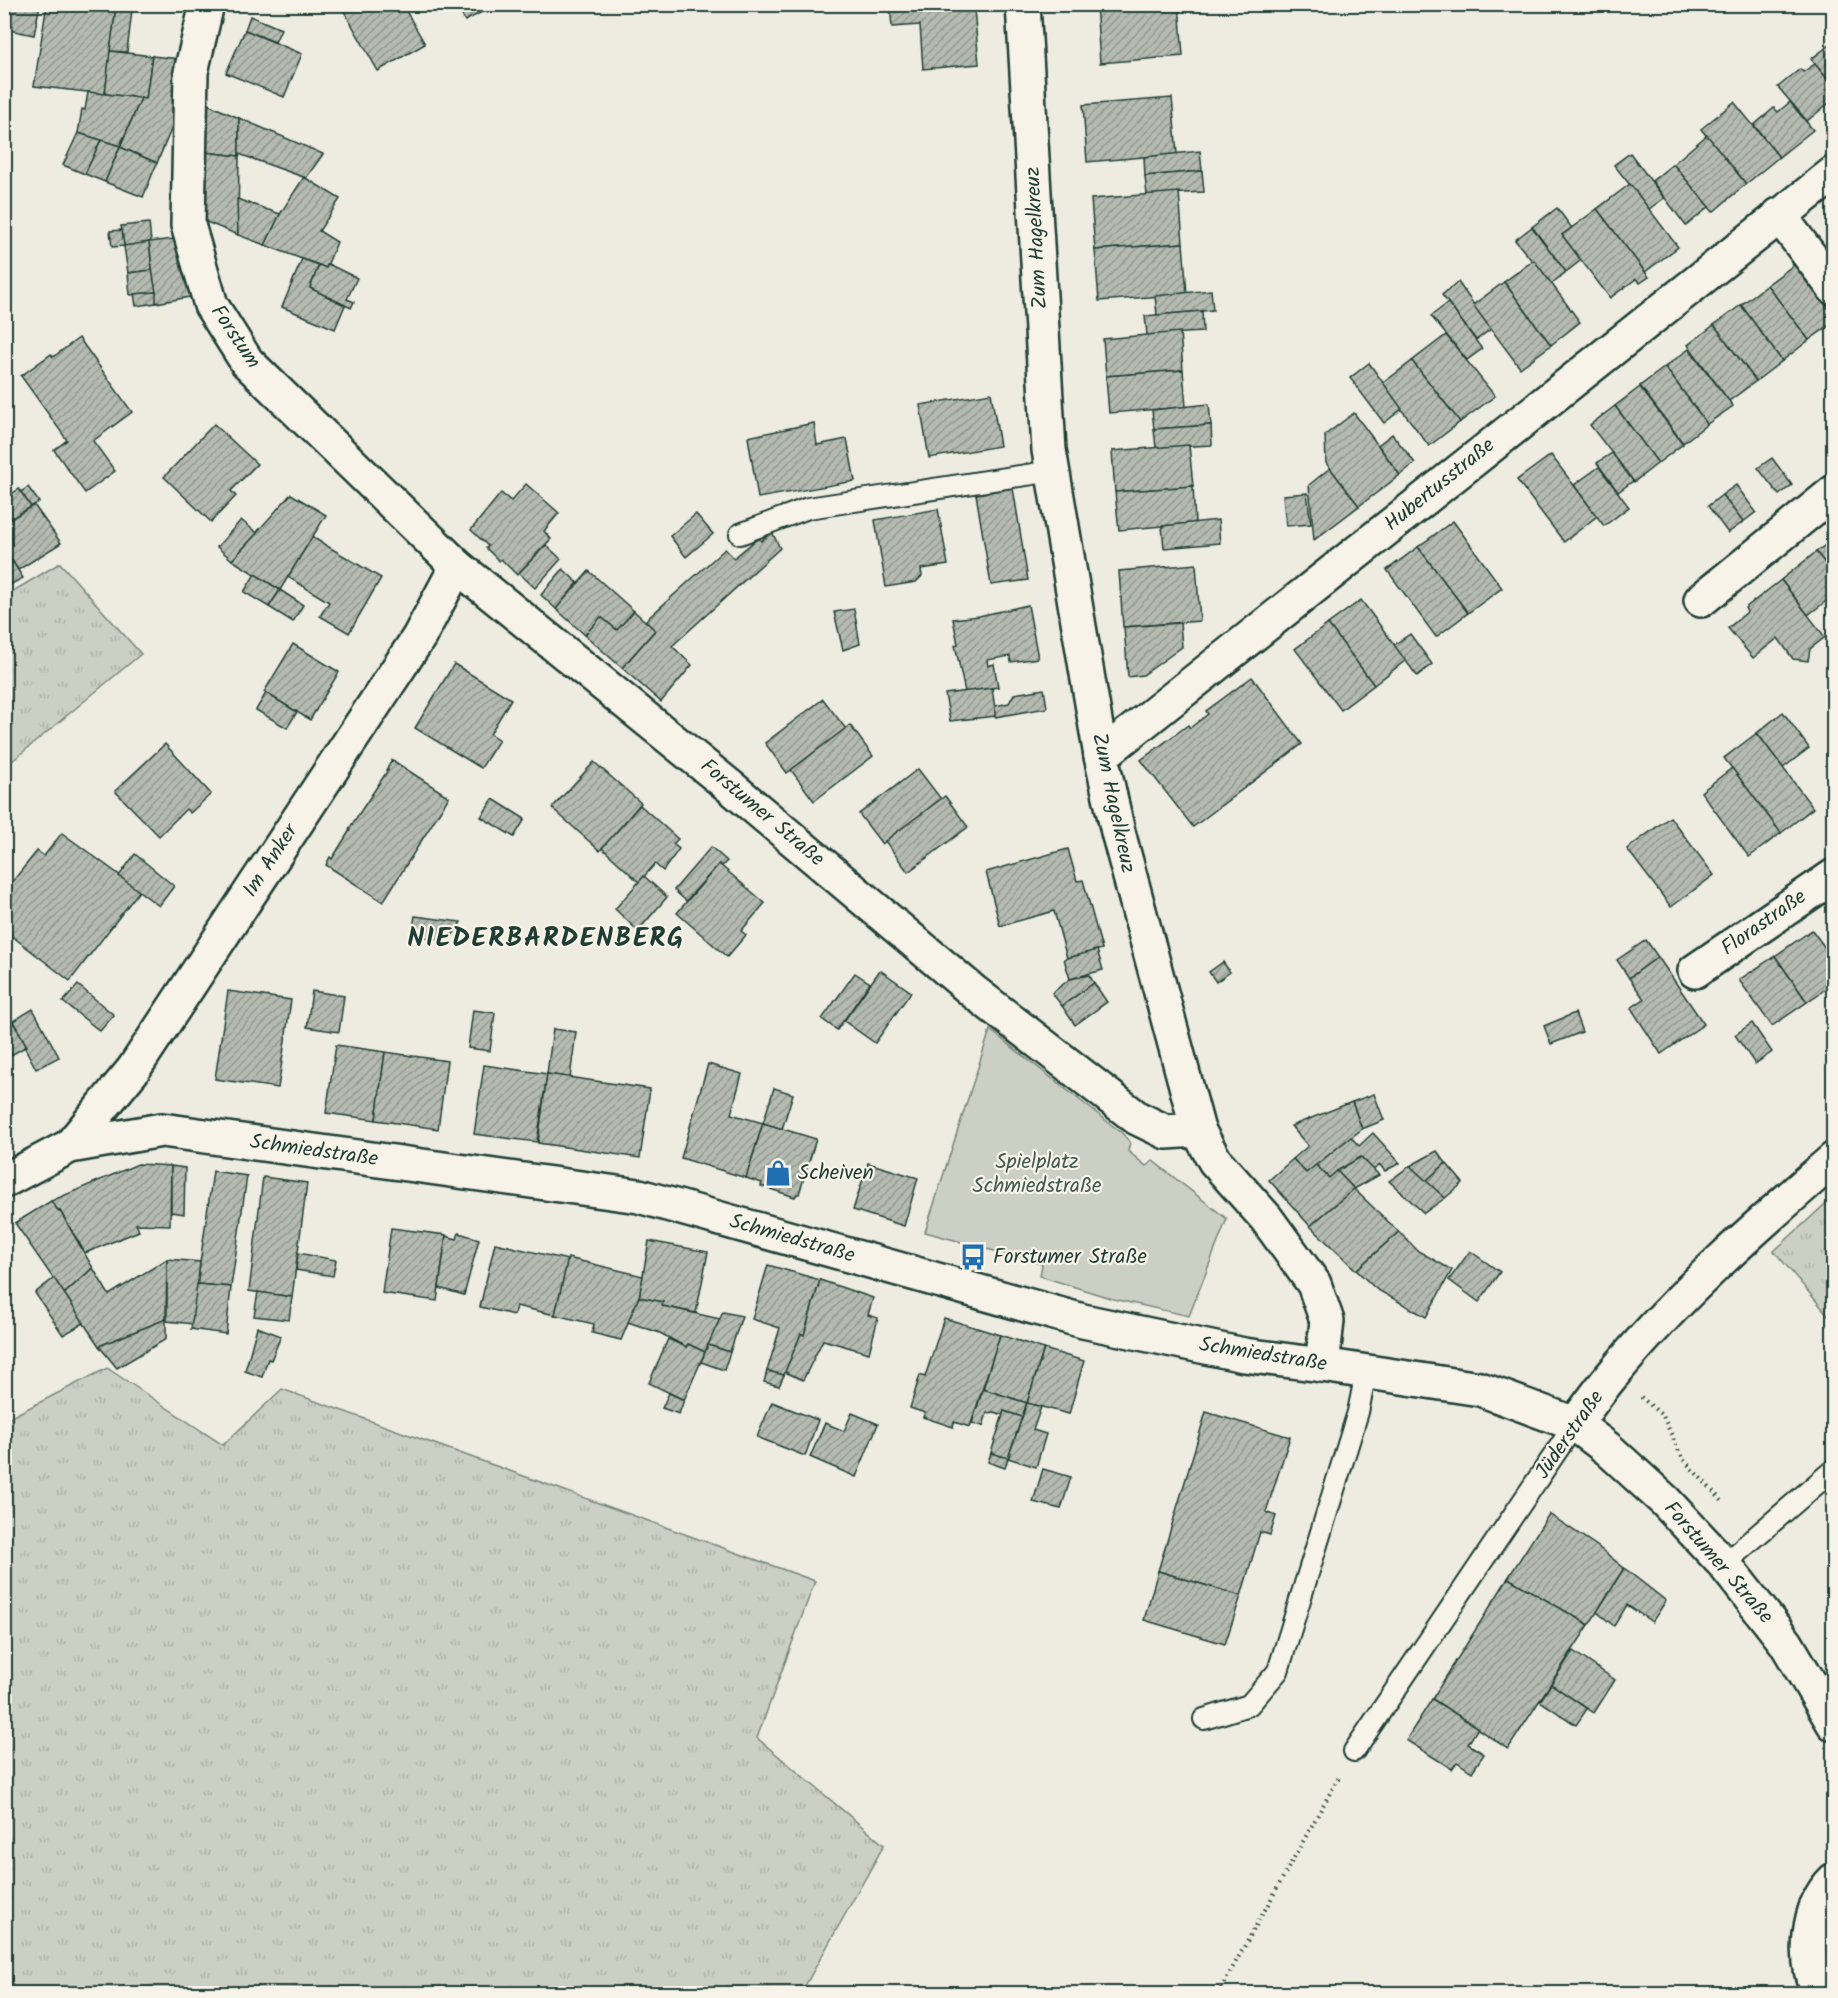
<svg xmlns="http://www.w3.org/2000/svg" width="1838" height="1998" viewBox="0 0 1838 1998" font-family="Kalam,sans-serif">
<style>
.grass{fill:url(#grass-tufts);stroke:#76867c;stroke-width:1.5}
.green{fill:#cccfc4;stroke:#76867c;stroke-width:1.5}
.building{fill:url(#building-hatch);stroke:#1f3d34;stroke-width:1.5}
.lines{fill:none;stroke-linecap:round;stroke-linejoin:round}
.service-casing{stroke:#1f3d34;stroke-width:24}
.minor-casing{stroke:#1f3d34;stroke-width:38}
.secondary-casing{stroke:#1f3d34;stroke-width:38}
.path{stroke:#1f3d34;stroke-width:4;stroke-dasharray:1.5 4.5;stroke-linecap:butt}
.service{stroke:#f7f3e8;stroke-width:20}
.minor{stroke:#f7f3e8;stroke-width:33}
.secondary{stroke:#f7f3e8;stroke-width:33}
.labels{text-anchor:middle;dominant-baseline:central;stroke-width:4.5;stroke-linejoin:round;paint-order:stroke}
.street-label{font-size:21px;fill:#1f3d34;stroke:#f7f3e8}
.park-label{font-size:21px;fill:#425a51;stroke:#f7f3e8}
.poi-label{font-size:21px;fill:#1f3d34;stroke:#f7f3e8;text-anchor:start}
.district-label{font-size:27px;font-weight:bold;letter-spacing:1.5px;fill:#1f3d34;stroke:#f7f3e8}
</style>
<defs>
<pattern id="grass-tufts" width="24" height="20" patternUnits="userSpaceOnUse" patternTransform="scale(1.5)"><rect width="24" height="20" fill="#cccfc4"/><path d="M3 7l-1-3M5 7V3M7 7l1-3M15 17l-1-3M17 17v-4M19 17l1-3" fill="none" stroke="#afb3a9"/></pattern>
<pattern id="building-hatch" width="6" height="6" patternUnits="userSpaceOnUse" patternTransform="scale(1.5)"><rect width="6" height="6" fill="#b5bbb0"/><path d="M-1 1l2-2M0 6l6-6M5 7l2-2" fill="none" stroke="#939990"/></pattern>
</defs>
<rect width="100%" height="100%" fill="#eeece1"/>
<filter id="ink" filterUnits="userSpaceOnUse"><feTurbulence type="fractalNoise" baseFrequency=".0167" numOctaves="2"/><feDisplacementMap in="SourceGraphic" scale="12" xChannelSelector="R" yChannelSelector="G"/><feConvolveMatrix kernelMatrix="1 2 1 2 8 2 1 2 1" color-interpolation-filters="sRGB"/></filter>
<g filter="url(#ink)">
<!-- grass -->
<g class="grass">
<polygon points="60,563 141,654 5,767 5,596"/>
<polygon points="1833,1197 1833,1321 1774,1251"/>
<polygon points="107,1368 223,1445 282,1389 815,1581 757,1738 884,1845 801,1993 5,1993 5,1420"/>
</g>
<!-- green -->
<polygon class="green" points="990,1030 1122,1133 1130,1142 1128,1151 1146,1166 1153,1161 1227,1219 1189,1316 1113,1299 1040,1276 1042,1264 925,1232"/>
<!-- building -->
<g class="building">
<polygon points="4,4 40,4 34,35 4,29"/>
<polygon points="47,4 84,4 116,8 105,94 34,86"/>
<polygon points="340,4 402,4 425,44 378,71"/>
<polygon points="456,4 497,4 465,21"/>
<polygon points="890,4 961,4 961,9 974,8 979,64 923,69 920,25 892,27"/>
<polygon points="1096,4 1179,4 1183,56 1100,63"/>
<polygon points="116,8 132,10 127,52 110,51"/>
<polygon points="250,16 281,29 275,42 245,30"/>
<polygon points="245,30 302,54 284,97 226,73"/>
<polygon points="1834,42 1834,87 1811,59"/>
<polygon points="110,51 152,56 146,99 105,94"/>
<polygon points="152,56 180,59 172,127 157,163 120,147 141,98 146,99"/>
<polygon points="1815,64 1834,87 1834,99 1807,121 1778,87 1800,69 1803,72"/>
<polygon points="88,92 141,98 120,146 78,133 82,109 85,110"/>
<polygon points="1172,98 1177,154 1087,162 1083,105"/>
<polygon points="1734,102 1779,157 1746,184 1701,129"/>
<polygon points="1790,102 1813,130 1779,157 1754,125 1774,108 1778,112"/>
<polygon points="205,103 239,118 239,156 204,152"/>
<polygon points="239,118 323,154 306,178 239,154"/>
<polygon points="78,133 101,140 85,174 63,165"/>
<polygon points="1707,135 1746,184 1713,212 1673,164"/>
<polygon points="101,140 120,146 105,182 85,174"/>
<polygon points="120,147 157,163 143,197 105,182"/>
<polygon points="1200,151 1202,171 1145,176 1144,157"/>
<polygon points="204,152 239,156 238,235 204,221"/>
<polygon points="1630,153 1664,198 1649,209 1614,165"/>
<polygon points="1673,164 1709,207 1686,226 1652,181"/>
<polygon points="1202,171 1204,192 1147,195 1145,176"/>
<polygon points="304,177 340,199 319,231 337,242 326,268 265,245 280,214"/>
<polygon points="1630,184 1678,247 1645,272 1597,209"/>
<polygon points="1179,192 1183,243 1095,250 1091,199"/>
<polygon points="237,199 280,214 265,245 238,235"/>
<polygon points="1557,208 1572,228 1562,235 1581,260 1566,272 1532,227"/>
<polygon points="1597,209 1649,277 1640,283 1636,279 1610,298 1562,235"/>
<polygon points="149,223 151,242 124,246 121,226"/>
<polygon points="1532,227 1566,272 1551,284 1515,240"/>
<polygon points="122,230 124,246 112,247 110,231"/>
<polygon points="183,238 190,297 156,303 149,242"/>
<polygon points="149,242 152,270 128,273 124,246"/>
<polygon points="1183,243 1187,294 1099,301 1095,250"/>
<polygon points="302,259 319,265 310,288 345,305 335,329 282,307"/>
<polygon points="1534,260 1580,322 1551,345 1504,282"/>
<polygon points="328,264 357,278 347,299 354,302 351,308 310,288 319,265 326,268"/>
<polygon points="1795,264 1834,316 1834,322 1809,340 1767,285"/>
<polygon points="152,270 156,292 130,295 128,273"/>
<polygon points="1458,282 1491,329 1476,340 1442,295"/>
<polygon points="1504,282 1551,345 1520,368 1473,305"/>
<polygon points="1767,285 1809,340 1782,361 1741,305"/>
<polygon points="1211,290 1213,310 1157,315 1155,296"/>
<polygon points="156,292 156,303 136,306 134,294"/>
<polygon points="1448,303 1482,349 1467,360 1431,316"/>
<polygon points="1741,305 1782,361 1756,381 1714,325"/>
<polygon points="1202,311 1203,332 1147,335 1145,316"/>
<polygon points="1714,325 1756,381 1729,401 1688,345"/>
<polygon points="1180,332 1183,370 1106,376 1103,339"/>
<polygon points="1446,335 1495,396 1460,422 1412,361"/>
<polygon points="79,338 132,412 93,441 115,471 85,493 54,450 67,440 21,376 51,354 53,357"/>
<polygon points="1689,349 1733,406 1707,424 1665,367"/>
<polygon points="1412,361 1460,422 1429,446 1382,384"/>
<polygon points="1369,363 1402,409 1384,423 1350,378"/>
<polygon points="1665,367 1707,424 1683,443 1640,386"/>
<polygon points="1183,370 1186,407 1109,413 1106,376"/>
<polygon points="1640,387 1683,444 1658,463 1615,406"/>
<polygon points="991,393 1000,446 929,458 920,405"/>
<polygon points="1209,404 1211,425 1154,429 1152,410"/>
<polygon points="1615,406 1658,463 1634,482 1590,425"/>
<polygon points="1354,413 1400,475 1359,506 1326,463 1325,435"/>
<polygon points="814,423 817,445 847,439 855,481 758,498 748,437"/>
<polygon points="214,424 257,464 231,491 236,496 211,522 164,477"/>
<polygon points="1211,425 1212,445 1156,448 1154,429"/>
<polygon points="1392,434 1415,463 1400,475 1378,445"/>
<polygon points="1189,445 1193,486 1115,492 1112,451"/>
<polygon points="1612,453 1633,481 1618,492 1597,463"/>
<polygon points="1551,455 1597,516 1564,542 1517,480"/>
<polygon points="1772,458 1792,485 1779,495 1758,468"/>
<polygon points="1599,467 1629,507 1604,526 1574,485"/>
<polygon points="1330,468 1359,506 1314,540 1309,485"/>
<polygon points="526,484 559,513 544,531 551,539 517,575 501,559 499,561 486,548 488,546 471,530 501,493 511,501"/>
<polygon points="1736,485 1756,512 1743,522 1722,495"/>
<polygon points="1193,486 1195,523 1119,530 1115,492"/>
<polygon points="28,487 39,502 31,507 21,492"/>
<polygon points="1013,488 1028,580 991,585 976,494"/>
<polygon points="19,489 31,507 4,523 4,499"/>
<polygon points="1307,493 1311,524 1286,526 1283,495"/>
<polygon points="291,494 326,515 280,590 232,560"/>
<polygon points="1722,495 1743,522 1728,533 1708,506"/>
<polygon points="34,505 61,543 18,570 4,549 4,523"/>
<polygon points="938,509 948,565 921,569 922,576 916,582 886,587 875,520"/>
<polygon points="696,514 713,534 686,557 670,536"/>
<polygon points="241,520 257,533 232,560 217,547"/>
<polygon points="1218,520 1220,543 1164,548 1162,526"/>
<polygon points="1453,521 1502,588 1468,613 1418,547"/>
<polygon points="772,532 780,548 672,646 692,665 661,702 622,668 655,630 645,621 725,549 734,558 758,538 761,541"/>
<polygon points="312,537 381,578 349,633 320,616 329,602 288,577"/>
<polygon points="1834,539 1834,574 1816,552"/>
<polygon points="546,545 561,559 535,588 519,573"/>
<polygon points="1418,547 1468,613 1436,637 1387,570"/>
<polygon points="1816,552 1834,574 1834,595 1808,615 1781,580"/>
<polygon points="13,562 23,578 4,588 4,567"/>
<polygon points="1196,564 1200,621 1123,627 1119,571"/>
<polygon points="563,569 578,583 556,609 541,595"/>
<polygon points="589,571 634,611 617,630 601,617 585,635 556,609"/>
<polygon points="255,574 280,590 269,607 244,592"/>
<polygon points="1781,580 1825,637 1810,649 1808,661 1793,659 1778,638 1753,658 1728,628 1747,612 1745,608"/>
<polygon points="280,590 303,605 293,622 269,607"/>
<polygon points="1361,600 1406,660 1374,685 1328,624"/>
<polygon points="1028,605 1038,658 1011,662 1010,656 987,660 988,666 994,664 998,687 965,692 955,645 958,644 953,619 979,616"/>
<polygon points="854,609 860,644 843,650 834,612"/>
<polygon points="634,611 655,630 622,668 585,635 601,617 617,630"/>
<polygon points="1180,623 1182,647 1143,675 1128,677 1124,627"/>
<polygon points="1328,624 1374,685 1341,710 1295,649"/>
<polygon points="1410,634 1432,664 1417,676 1394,645"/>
<polygon points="293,644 339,672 310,720 264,692"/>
<polygon points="454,664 511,699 490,734 499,740 481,768 415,728"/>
<polygon points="1252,677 1302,744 1193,827 1141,760 1188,725 1190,728 1208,714 1206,711"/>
<polygon points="992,688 996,716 950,721 945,694"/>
<polygon points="1044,689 1047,708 995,717 995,706 1009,703 1014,694"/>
<polygon points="266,693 297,712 287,728 256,710"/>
<polygon points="823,699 846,729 787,773 765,743"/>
<polygon points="1783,712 1809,748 1783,768 1757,733"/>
<polygon points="850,725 873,756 814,801 791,770"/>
<polygon points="1757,733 1813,808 1781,833 1724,758"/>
<polygon points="165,744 211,794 190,813 186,809 159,836 115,791"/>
<polygon points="392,760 449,797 383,902 326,865 330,857 332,859 350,830 349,829 388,770 386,770"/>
<polygon points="594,762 641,803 600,851 552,808"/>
<polygon points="1732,768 1781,833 1749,857 1701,792"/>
<polygon points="918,769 941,799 882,844 859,814"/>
<polygon points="945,796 968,827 908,872 885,841"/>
<polygon points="493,799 525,819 514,837 481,817"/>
<polygon points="640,805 678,839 673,844 679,849 663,871 655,864 639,882 602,848"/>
<polygon points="1670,817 1714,875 1671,907 1627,849"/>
<polygon points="62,833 140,890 70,981 4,930 4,907 12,897 5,891 37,851 44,856"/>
<polygon points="711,847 727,861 722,866 719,864 686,901 674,890"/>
<polygon points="1068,849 1077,881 1083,880 1102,949 1067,958 1054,911 1000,926 986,872"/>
<polygon points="135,854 174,886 159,906 119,876"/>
<polygon points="719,864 765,903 741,931 746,935 727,957 677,913"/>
<polygon points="644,876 667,897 638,931 615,909"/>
<polygon points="415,916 461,922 449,941 412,935"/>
<polygon points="1812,930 1834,960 1834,983 1807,1002 1775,956"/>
<polygon points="1646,940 1658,957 1629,978 1617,960"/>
<polygon points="1097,950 1103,970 1070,979 1064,959"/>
<polygon points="1775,956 1807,1002 1772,1026 1739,980"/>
<polygon points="1658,957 1704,1024 1661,1054 1631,1008 1644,999 1629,978"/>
<polygon points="1223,962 1230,972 1216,982 1209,972"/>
<polygon points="880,970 911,992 875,1043 844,1021"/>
<polygon points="855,973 870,983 837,1030 822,1019"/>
<polygon points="1089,975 1094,983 1062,1006 1052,993 1070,979"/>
<polygon points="1094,983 1107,1002 1075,1025 1062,1006"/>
<polygon points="78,985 114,1015 100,1031 63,1002"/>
<polygon points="228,991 291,1000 278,1088 215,1079"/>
<polygon points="312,991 344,996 339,1032 307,1027"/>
<polygon points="4,1007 27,1046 4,1059"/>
<polygon points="33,1009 59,1057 36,1069 25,1048 27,1046 13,1021"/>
<polygon points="473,1010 495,1013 490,1051 468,1048"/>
<polygon points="1575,1013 1582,1032 1551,1044 1544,1026"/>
<polygon points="1752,1023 1772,1052 1755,1064 1735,1035"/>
<polygon points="553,1029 576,1032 570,1078 547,1074"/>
<polygon points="336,1045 385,1052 376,1120 326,1113"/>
<polygon points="385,1052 447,1061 438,1129 376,1120"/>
<polygon points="708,1064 742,1074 731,1114 763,1123 746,1178 681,1158"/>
<polygon points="484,1065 547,1074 537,1142 474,1134"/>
<polygon points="547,1074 650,1089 640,1158 538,1143"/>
<polygon points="774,1088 793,1094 782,1129 763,1123"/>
<polygon points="1374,1094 1384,1120 1362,1129 1352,1102"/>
<polygon points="1352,1102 1362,1129 1306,1173 1293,1159 1308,1146 1291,1126"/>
<polygon points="763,1123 816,1139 799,1194 797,1194 795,1197 761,1186 762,1183 746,1178"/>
<polygon points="1373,1133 1400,1163 1385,1171 1380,1165 1373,1170 1361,1157 1337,1171 1329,1178 1316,1165 1351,1137 1359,1146"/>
<polygon points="1437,1151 1446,1163 1426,1181 1410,1166"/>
<polygon points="1361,1157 1379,1175 1354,1189 1337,1171"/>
<polygon points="1293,1159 1306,1173 1316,1165 1329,1178 1337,1171 1354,1189 1310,1226 1269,1180"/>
<polygon points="868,1163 918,1178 904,1226 853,1210"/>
<polygon points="1446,1163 1463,1183 1445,1198 1426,1181"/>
<polygon points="138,1164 171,1166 170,1225 136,1224 139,1231 85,1253 60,1211 59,1212 51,1201"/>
<polygon points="171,1166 185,1168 184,1214 171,1212"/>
<polygon points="1410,1166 1445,1198 1424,1213 1389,1181"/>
<polygon points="213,1171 247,1176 231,1287 197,1284"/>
<polygon points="263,1177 307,1183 292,1297 249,1291"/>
<polygon points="1354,1189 1399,1232 1356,1270 1310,1226"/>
<polygon points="51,1201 59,1212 60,1211 93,1268 64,1294 15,1223"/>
<polygon points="391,1228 446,1235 437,1301 382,1293"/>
<polygon points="1399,1232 1418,1251 1452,1270 1426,1317 1376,1289 1356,1270"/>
<polygon points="459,1233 479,1239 464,1295 439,1288 446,1236 457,1239"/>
<polygon points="649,1241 708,1252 696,1313 662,1306 663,1302 639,1297"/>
<polygon points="495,1243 568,1260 555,1315 516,1306 514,1315 480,1307"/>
<polygon points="1470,1251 1500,1272 1479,1302 1449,1280"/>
<polygon points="298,1253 336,1260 333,1276 296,1270"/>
<polygon points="568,1258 643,1276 639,1297 621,1340 592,1333 594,1324 555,1315"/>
<polygon points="167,1259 200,1262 193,1324 167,1321"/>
<polygon points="167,1259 166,1319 99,1346 64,1294 93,1268 109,1295"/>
<polygon points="768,1265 820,1280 804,1335 801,1334 784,1375 767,1371 780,1328 752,1319"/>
<polygon points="54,1278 84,1323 63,1335 35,1293"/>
<polygon points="820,1280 873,1298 868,1315 878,1318 869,1353 823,1340 803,1380 785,1372 801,1334 804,1335"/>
<polygon points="197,1284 231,1287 226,1334 191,1329"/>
<polygon points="258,1292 292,1297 289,1320 254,1316"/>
<polygon points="639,1297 663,1302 662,1306 720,1319 705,1352 688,1344 686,1347 660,1333 628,1322"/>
<polygon points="723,1312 742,1316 730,1352 708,1345"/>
<polygon points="944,1318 1000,1335 970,1427 954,1422 953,1427 923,1417 925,1413 910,1408 920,1375 925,1377"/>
<polygon points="166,1319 166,1339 117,1368 99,1346"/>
<polygon points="257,1327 281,1336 271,1360 268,1359 262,1377 245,1371"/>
<polygon points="1000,1335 1044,1349 1027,1403 983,1389"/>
<polygon points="668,1339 686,1347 688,1344 705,1352 684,1400 649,1383"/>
<polygon points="708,1345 730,1352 724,1370 701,1362"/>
<polygon points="1044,1349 1084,1361 1069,1414 1027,1403"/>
<polygon points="767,1371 784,1375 779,1386 764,1382"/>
<polygon points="983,1389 1027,1403 1022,1417 1004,1411 1003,1415 994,1412 987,1413 983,1426 972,1423"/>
<polygon points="669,1393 684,1400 679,1414 662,1408"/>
<polygon points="772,1402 818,1420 805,1456 757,1437"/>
<polygon points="1027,1403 1041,1407 1033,1430 1046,1434 1036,1467 1008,1458"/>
<polygon points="1004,1411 1022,1417 1008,1458 991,1453"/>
<polygon points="1206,1412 1290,1437 1266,1512 1276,1516 1270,1535 1260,1532 1241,1596 1158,1571"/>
<polygon points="852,1413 878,1424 856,1477 810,1457 825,1423 844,1431"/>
<polygon points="991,1453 1008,1458 1005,1468 988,1462"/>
<polygon points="1043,1469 1071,1477 1061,1509 1033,1502"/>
<polygon points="1549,1514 1597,1546 1624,1568 1589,1625 1508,1578"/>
<polygon points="1624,1568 1666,1601 1652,1622 1627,1605 1614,1626 1597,1612"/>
<polygon points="1158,1571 1241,1596 1225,1644 1144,1620"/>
<polygon points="1508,1578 1589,1625 1508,1749 1432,1699"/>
<polygon points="1573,1651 1615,1680 1594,1713 1551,1684"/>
<polygon points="1551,1684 1587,1709 1576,1725 1540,1701"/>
<polygon points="1432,1699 1478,1728 1468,1744 1484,1754 1472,1772 1457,1762 1452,1769 1406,1740"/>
</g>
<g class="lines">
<!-- service casing -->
<g class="service-casing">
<g id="service">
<polyline points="740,534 808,508 1053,471"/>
<polyline points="1724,1564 1834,1469"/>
<polyline points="1204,1719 1249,1705 1278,1671 1358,1412 1366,1373"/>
<polyline points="1354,1751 1575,1424"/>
</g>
</g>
<!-- minor casing -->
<g class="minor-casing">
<g id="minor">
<polyline points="207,4 191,72 188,225 211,305 247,362 457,566 733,789 974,992 1137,1118 1166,1132 1198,1130"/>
<polyline points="1023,4 1049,450 1101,756 1118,832 1198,1130 1215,1161 1266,1218 1314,1284 1327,1321 1322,1365"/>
<polyline points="1779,215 1834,288"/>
<polyline points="1701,600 1834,492"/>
<polyline points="1101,756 1834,173"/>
<polyline points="1695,971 1834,876"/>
<polyline points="70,1146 133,1070 419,637 457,566"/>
<polyline points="4,1181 70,1146 162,1130 639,1196 1083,1321 1244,1355 1322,1365 1480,1389 1575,1424 1608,1449 1665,1501 1724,1564 1786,1643 1834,1724"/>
<path d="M 1575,1424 C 1588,1407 1600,1389 1614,1373 C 1679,1294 1757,1226 1834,1159"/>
</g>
</g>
<!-- secondary casing -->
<g class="secondary-casing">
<path id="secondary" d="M 1819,1994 C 1803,1961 1806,1907 1834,1880"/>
</g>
<!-- path -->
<g class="path">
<polyline points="1641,1397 1663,1416 1682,1458 1722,1501"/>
<polyline points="1218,1994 1339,1777"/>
</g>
<!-- service -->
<use href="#service" class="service"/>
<!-- minor -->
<use href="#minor" class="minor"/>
<!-- secondary -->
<use href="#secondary" class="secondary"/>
</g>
</g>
<!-- icons -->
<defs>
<g id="shop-bare" transform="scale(2.07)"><path d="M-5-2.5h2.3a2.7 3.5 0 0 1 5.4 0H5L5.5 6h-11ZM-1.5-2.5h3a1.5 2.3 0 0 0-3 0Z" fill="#1f6fb2" stroke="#f7f3e8" stroke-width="2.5" paint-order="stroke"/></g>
<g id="bus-bare" transform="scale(2.07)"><path d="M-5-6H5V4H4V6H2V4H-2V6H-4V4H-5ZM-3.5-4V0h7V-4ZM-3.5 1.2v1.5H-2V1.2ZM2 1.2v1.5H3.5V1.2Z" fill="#1f6fb2" stroke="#f7f3e8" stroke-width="2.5" paint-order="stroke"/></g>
</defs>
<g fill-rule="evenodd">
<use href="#shop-bare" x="778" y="1173"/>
<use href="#bus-bare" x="973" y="1257"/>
</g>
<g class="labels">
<!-- street labels -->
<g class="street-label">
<text transform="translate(1037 238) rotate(-93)">Zum Hagelkreuz</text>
<text transform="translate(235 337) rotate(56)">Forstum</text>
<text transform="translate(1440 485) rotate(-39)">Hubertusstraße</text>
<text transform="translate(1113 803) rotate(78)">Zum Hagelkreuz</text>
<text transform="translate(762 813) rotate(40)">Forstumer Straße</text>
<text transform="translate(271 861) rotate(-57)">Im Anker</text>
<text transform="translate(1764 923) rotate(-35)">Florastraße</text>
<text transform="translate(314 1151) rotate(8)">Schmiedstraße</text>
<text transform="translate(792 1239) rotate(16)">Schmiedstraße</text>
<text transform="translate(1263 1355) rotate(9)">Schmiedstraße</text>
<text transform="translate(1570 1435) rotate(-55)">Jüderstraße</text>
<text transform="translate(1718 1563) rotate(49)">Forstumer Straße</text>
</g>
<!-- park labels -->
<g class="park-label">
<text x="1037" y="1162">Spielplatz<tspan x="1037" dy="24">Schmiedstraße</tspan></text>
</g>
<!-- poi labels -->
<g class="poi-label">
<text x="798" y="1173">Scheiven</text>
<text x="993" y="1257">Forstumer Straße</text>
</g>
<!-- district labels -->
<g class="district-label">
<text x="546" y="938">NIEDERBARDENBERG</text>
</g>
</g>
<!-- margin -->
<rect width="1838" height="1998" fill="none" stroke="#f7f3e8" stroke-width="24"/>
<rect x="12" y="12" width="1814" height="1974" fill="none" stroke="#1f3d34" stroke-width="2" filter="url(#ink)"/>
</svg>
